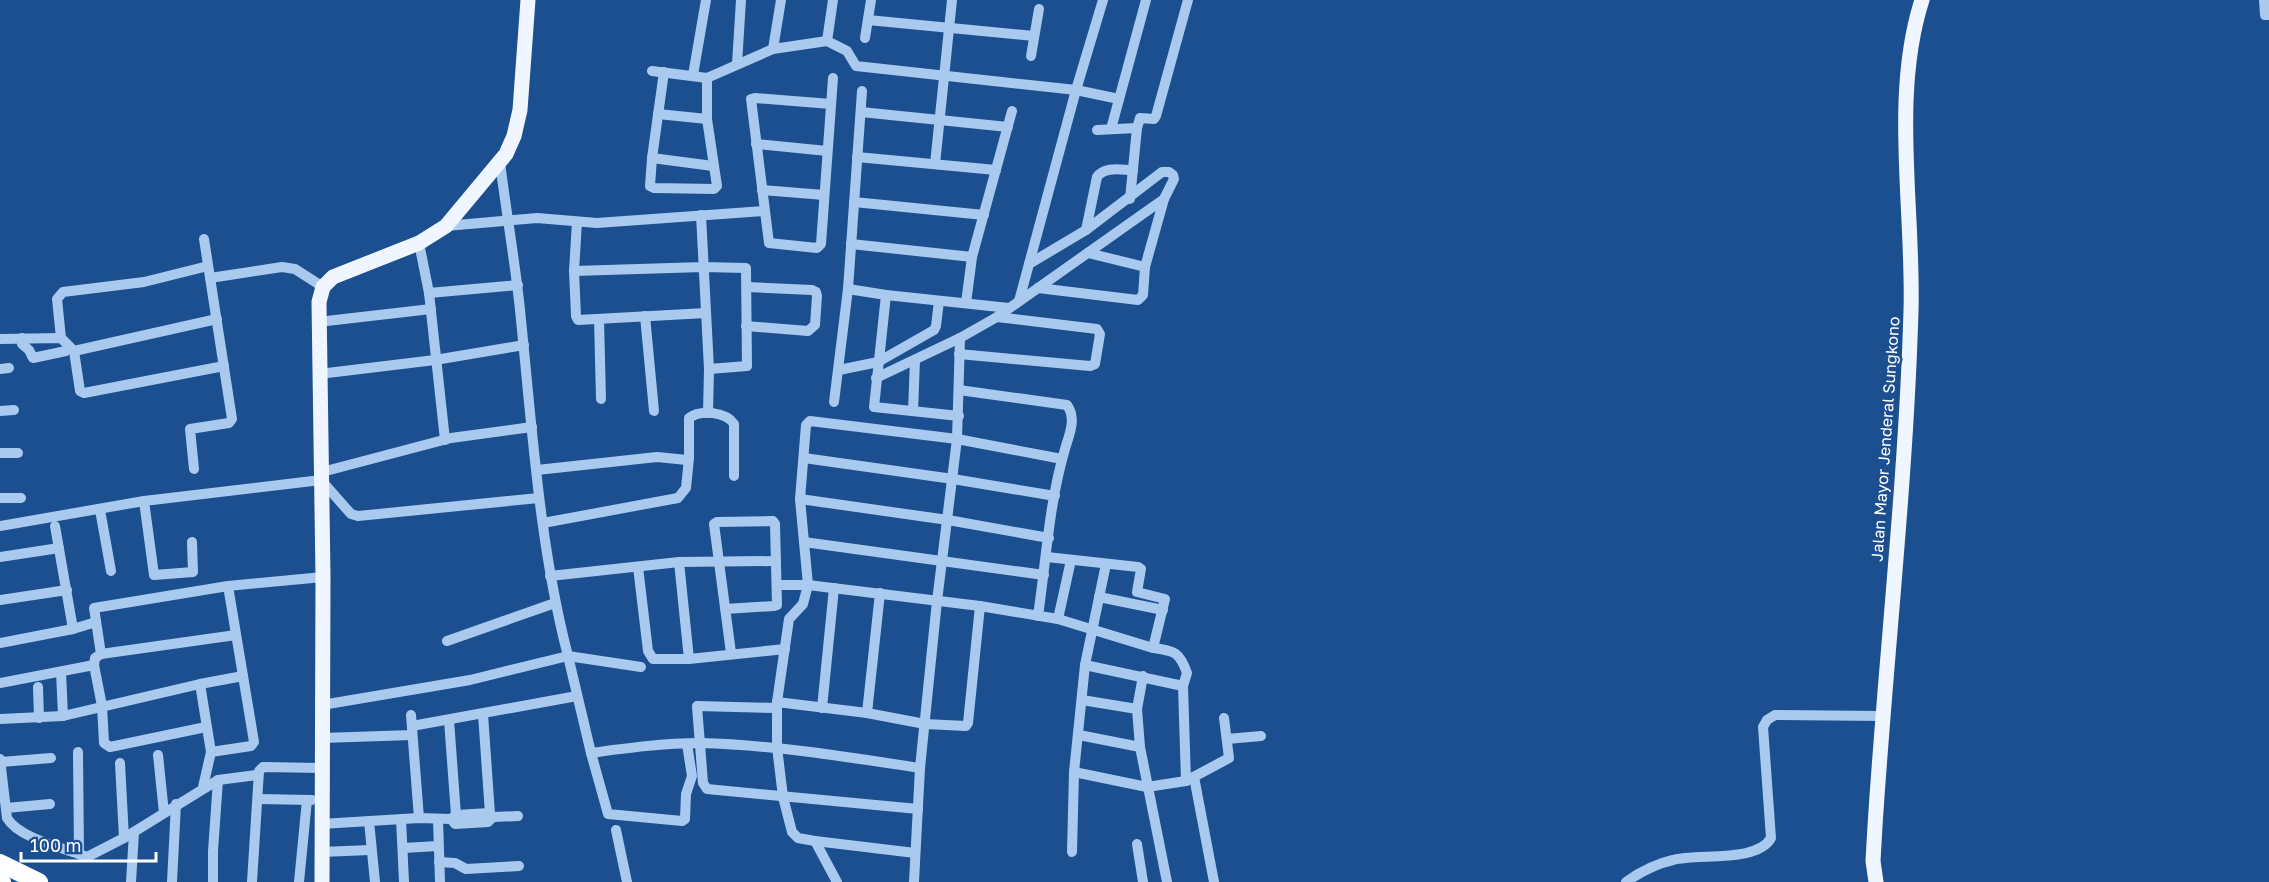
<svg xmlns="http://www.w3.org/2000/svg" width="2269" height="882" viewBox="0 0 2269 882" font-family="'Golos Text',sans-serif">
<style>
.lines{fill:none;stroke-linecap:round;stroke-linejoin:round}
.minor{stroke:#a9c9ee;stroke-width:10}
.major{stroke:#f0f6ff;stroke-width:15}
.highway{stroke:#fff;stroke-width:18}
.labels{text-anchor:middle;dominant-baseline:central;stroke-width:5;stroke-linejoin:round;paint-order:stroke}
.street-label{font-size:16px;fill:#fff;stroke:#1b4f8f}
</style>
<rect width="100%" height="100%" fill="#1b4f8f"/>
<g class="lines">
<!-- minor -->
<g class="minor">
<polyline points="2264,0 2265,15 2269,15"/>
<polyline points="868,20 1034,36"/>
<polyline points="865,38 871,0"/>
<polyline points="827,41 833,0"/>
<polyline points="773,49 781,0"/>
<polyline points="1031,56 1039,9"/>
<polyline points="737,64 741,0"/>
<polyline points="652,71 707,78 773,49 827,41 847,51 856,66 1076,90 1119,99"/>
<polyline points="664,72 652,158 650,186 654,188 714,189 717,186 707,119 707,78"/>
<polyline points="693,75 706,0"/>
<polyline points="831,104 755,98 751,99 769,243 817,248 821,244 833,78"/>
<polyline points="861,112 1008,127"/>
<polyline points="658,114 707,119"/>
<polyline points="1111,129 1146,0"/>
<polyline points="1097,130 1137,128 1140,118 1154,119 1156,116 1188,0"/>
<polyline points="756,144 827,151"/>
<polyline points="857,157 996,170"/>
<polyline points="652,158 713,166"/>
<path d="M 500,162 C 506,211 515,261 520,310 C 532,426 539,544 568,656 L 641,667"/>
<polyline points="935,164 952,0"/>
<polyline points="762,190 824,195"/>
<polyline points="1130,199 1137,128"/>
<polyline points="854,202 984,215"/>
<polyline points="577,222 574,271 576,316 578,320 706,313"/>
<polyline points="446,226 537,218 597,223 764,211"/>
<path d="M 1086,230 L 1097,177 C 1105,166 1121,170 1133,170"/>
<polyline points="419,243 429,293 445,440"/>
<polyline points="851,244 972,257"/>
<polyline points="1088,253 1145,267"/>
<polyline points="574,271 703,267 746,268 747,366 709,369 701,215"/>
<polyline points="210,278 282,267 295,269 323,287"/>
<polyline points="1038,288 1138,300 1143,295 1145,267 1164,199"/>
<polyline points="848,289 886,295 1009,308"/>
<polyline points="429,293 518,285"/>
<polyline points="886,295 874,407 959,416"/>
<polyline points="1019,301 1076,90 1103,0"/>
<polyline points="966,303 972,257 1012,111"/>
<polyline points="645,316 654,411"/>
<polyline points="599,319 601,399"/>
<polyline points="318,322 431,309"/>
<polyline points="746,326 808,331 815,325 817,296 816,292 812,290 747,287"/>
<polyline points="22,338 22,344 29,350 33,358 66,351 69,348"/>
<polyline points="61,338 57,299 63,292 144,282 208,266"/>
<polyline points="0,339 61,338 74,351 217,319"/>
<polyline points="74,351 80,391 84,393 224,366"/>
<polyline points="959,354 1090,366 1095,364 1100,334 1097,329 997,317"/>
<polyline points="0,369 9,368"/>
<polyline points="839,370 878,362 934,330 936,326 939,301"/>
<polyline points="319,374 435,360 524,345"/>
<polyline points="876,378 960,338 997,317 1164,199 1174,179 1173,175 1169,172 1162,172 1086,230 1029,264"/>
<path d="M 959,390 L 1067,405 C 1077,419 1069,435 1065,449 C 1049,503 1046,561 1038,616"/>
<polyline points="834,402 848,289 862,91"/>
<polyline points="0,411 14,410"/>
<polyline points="913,411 915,360"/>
<polyline points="708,413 709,369"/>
<polyline points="0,453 18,453"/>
<polyline points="804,458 953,479 1055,496"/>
<polyline points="194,469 190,429 229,423 232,419 204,239"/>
<path d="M 537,470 L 657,457 L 687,460 L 689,458 L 689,418 C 701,409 726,412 734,424 L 734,476"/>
<polyline points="322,472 451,438 532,427"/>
<polyline points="0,498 21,498"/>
<polyline points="800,499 948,520 1049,538"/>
<polyline points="144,501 154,575 193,572 192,542"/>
<polyline points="100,510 111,571"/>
<polyline points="543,523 678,498 686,488 689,458"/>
<polyline points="0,526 144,501 321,480 351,514 358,516 539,498"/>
<polyline points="55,526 73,629"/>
<polyline points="804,542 1044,575"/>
<polyline points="0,557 59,548"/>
<path d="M 1047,557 L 1138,567 L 1141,569 L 1137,592 L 1165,599 L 1153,648 C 1174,651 1179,651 1187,673 L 1183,686"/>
<polyline points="679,562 689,659"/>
<polyline points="638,567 648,651 653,659 689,659 785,649"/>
<polyline points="550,576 679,562 776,561"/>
<polyline points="777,585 808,585 980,606 1058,619 1153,648"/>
<polyline points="1099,597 1163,610"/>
<polyline points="0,600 67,590"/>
<polyline points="725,609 774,606 777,605 775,524 773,521 717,522 714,524 731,653"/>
<polyline points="1058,619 1071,560"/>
<polyline points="447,641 555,603"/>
<polyline points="0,643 73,629 96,622"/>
<polyline points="101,654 236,635"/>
<polyline points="1085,665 1183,686 1186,781"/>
<polyline points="61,672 63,716"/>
<polyline points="1143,676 1137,709 1140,747 1167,882"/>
<polyline points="0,683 94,665"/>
<polyline points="200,684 211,752 203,787"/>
<polyline points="38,687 39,718"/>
<polyline points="1082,700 1137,709"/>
<polyline points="777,702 867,713 925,724 966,726 968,723 980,606"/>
<path d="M 322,705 L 470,680 L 568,656 L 591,753 C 627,748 664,743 701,743 C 775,745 847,757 920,768"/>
<polyline points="777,708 697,706 703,783 707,789 918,809"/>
<polyline points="822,708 834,588"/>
<polyline points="867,713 880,593"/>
<polyline points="483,714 490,814"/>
<polyline points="411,715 419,818"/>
<polyline points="0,719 63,716 200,684 243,676"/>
<polyline points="449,720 456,815"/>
<polyline points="412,726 577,696"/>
<polyline points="206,727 110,747 104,743 102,706 94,665 95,658 101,654 94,608 228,586 323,577"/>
<polyline points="1079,735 1140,747"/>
<polyline points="322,738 412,735"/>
<polyline points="1227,739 1261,736"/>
<polyline points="78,752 79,854 87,857 124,838 218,780 257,775"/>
<polyline points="211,752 251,746 254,742 228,586"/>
<polyline points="591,753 608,814 682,821 685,819 686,794 692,776 687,744"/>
<polyline points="158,755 164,813"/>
<path d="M 0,759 L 7,818 C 18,837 59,847 79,854"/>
<polyline points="1,762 51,758"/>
<polyline points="120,763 124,838"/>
<polyline points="1074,772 1147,787 1186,781 1229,758 1224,718"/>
<polyline points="1194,777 1214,882"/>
<polyline points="258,799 312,800"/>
<polyline points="6,808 50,804"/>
<polyline points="401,819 404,882"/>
<polyline points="438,819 440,882"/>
<polyline points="451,819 456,815 489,813 493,817 518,816"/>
<polyline points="369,821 375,882"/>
<polyline points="321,824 419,818 451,819 455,824 488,822 493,817"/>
<polyline points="616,830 627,882"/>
<polyline points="815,841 915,853"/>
<polyline points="1137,844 1143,882"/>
<polyline points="403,848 438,846"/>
<polyline points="321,852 370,850"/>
<polyline points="1072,852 1074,772 1085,665 1106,564"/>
<polyline points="439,862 455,863 466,869 519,866"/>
<polyline points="131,882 134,832"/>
<polyline points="172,882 176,804"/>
<polyline points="213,882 213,851 218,780"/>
<polyline points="252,882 259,771 263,767 322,768"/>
<polyline points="299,882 307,800"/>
<polyline points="837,882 815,841 798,838 792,832 783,797 777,747 777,702 789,619 803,604 808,585 800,499 806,425 810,421 957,439 1062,459"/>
<polyline points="914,882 920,768 937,601 957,439 960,338"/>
<path d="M 1626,882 C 1640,872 1655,864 1673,860 C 1698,853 1757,863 1771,838 L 1763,727 L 1767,720 L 1775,715 L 1882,716"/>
</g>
<!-- major -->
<g class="major">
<polyline points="322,882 323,577 319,302 323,287 333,277 419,243 446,226 506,154 514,136 520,110 528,0"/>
<path d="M 1876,882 L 1873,861 L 1875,826 C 1886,654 1906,483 1911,311 C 1914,210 1891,96 1922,0"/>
</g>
<!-- highway -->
<g class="highway">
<polyline points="0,863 39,882"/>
<polyline points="0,881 2,882"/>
</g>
</g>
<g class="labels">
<!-- street labels -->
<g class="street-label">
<text transform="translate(1885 439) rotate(-86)">Jalan Mayor Jenderal Sungkono</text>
</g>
</g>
<!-- scale -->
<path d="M21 852v9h135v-9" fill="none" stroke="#ffffff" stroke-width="3"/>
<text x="30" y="852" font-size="18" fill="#ffffff" stroke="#1b4f8f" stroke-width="4.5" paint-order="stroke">100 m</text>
</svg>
